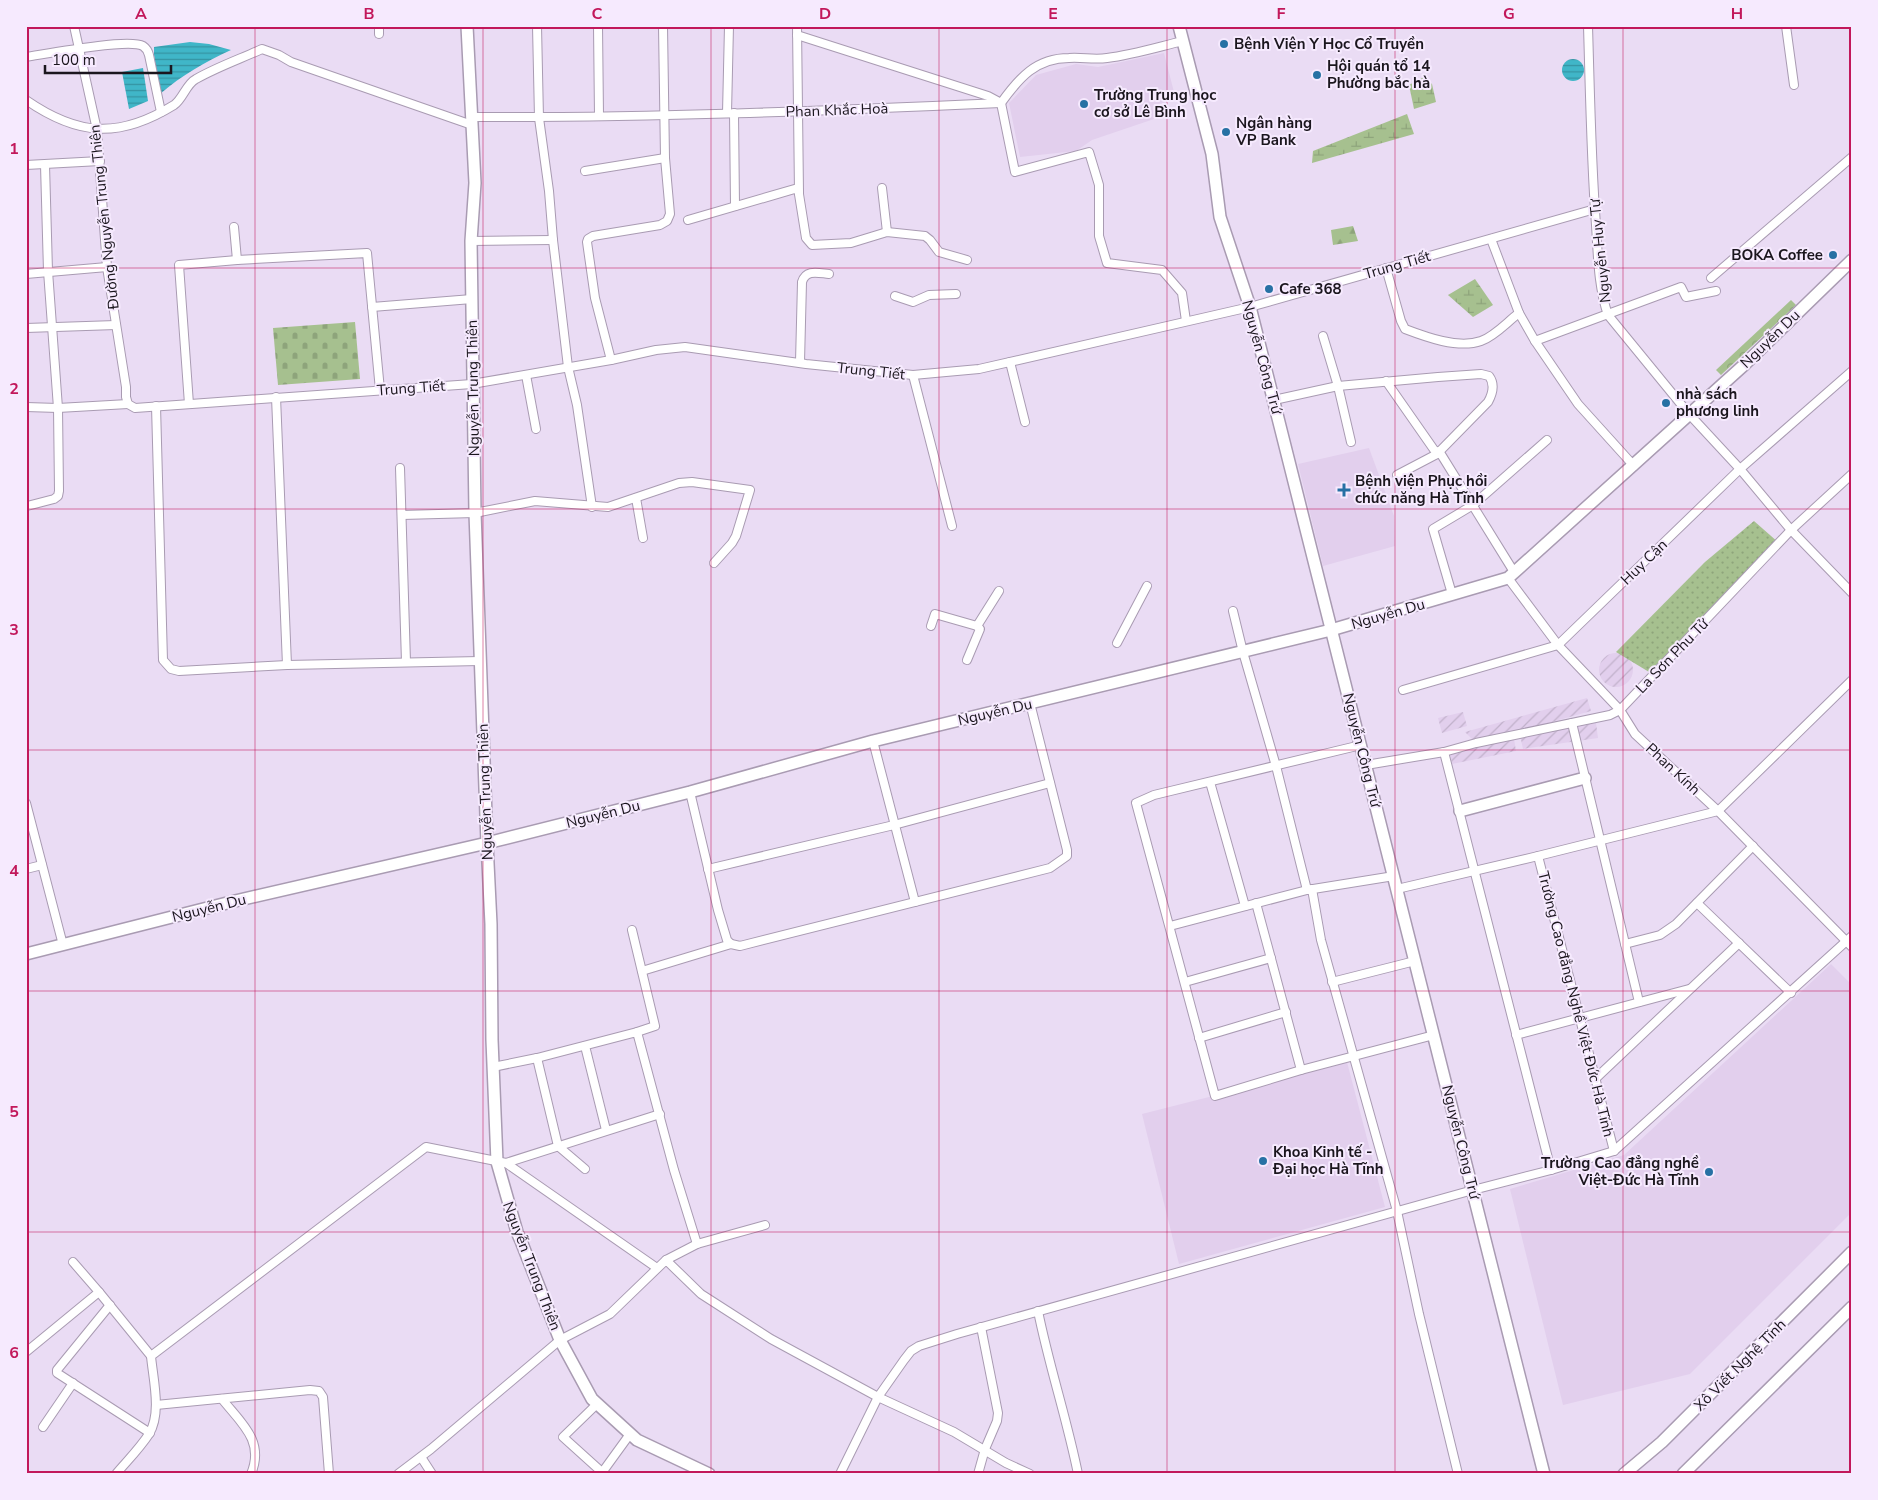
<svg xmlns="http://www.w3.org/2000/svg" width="1878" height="1500" viewBox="0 0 1878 1500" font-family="'Nunito Sans',sans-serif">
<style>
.built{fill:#e2cfed}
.industrial{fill:url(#industrial-furrows)}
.grass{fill:url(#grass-dots)}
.forest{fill:url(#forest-firs)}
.wetland{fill:url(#wetland-marsh)}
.cemetery{fill:url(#cemetery-stones)}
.park{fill:url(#park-crowns)}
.water{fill:url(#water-rules)}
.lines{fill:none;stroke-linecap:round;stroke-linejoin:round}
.street-casing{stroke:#a99bb2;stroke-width:10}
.secondary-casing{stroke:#a99bb2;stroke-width:14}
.street{stroke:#fff;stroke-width:8}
.secondary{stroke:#fff;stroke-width:11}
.grid{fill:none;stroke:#c2185b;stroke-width:1;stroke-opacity:0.55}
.poi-dot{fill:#2771a4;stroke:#f6eafe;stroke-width:2}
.labels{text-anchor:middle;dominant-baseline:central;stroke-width:4;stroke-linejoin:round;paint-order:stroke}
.poi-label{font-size:15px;font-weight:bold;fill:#1b161e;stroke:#f6eafe;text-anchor:start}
.street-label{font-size:15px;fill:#1b161e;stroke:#f6eafe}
.neatline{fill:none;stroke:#c2185b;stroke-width:2}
.grid-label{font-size:16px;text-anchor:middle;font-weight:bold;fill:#c2185b}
</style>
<defs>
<pattern id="industrial-furrows" width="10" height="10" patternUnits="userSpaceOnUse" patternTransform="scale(1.25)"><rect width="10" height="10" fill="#e2cfed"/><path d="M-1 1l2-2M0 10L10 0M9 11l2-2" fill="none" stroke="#c1b1cb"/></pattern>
<pattern id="grass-dots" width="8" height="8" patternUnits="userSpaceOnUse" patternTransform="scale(1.25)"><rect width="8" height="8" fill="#a6c08f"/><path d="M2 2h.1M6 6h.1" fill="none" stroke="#8ea47b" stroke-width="1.8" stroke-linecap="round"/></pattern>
<pattern id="forest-firs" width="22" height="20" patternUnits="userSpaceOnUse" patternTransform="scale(1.25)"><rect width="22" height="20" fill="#a6c08f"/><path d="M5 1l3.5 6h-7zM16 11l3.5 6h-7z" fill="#8ea47b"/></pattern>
<pattern id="wetland-marsh" width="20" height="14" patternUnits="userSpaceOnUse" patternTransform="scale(1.25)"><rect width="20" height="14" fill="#a6c08f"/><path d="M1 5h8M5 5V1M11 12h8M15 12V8" fill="none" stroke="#8ea47b"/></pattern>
<pattern id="cemetery-stones" width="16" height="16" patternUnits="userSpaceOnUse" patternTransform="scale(1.25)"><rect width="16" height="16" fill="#a6c08f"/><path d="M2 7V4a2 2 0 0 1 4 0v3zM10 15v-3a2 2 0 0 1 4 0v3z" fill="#8ea47b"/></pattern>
<pattern id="park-crowns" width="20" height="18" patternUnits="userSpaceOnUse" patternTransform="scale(1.25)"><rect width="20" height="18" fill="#a6c08f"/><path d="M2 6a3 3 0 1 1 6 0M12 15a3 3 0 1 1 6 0" fill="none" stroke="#8ea47b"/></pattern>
<pattern id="water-rules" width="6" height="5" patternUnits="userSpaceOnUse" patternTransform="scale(1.25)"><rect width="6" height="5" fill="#40b6c8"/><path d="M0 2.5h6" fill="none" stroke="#3593a2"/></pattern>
</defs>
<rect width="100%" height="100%" fill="#eadcf4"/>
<!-- built -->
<g class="built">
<polygon points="1164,53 1176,100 1154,105 1157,118 1092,140 1076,151 1020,157 1009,103 1036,75 1076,64 1098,67"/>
<polygon points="1369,448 1394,516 1395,546 1323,566 1298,464"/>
<polygon points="1831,964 1852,985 1852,1212 1690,1374 1563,1405 1510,1189 1624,1155"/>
<polygon points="1347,1062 1385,1207 1179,1264 1142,1114"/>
</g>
<!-- industrial -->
<g class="industrial">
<circle cx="1616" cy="670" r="17"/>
<polygon points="1587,698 1591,711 1476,743 1465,732"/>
<polygon points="1463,712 1467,726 1442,733 1438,718"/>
<polygon points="1596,723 1598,738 1523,749 1520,735"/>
<polygon points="1514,739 1516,751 1452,764 1450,753"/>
</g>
<!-- grass -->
<polygon class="grass" points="1754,521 1779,543 1649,672 1616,652 1705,562"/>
<!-- forest -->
<polygon class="forest" points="1353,226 1358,241 1333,245 1331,230"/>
<!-- wetland -->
<g class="wetland">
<polygon points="1424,77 1432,84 1436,102 1414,109 1409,85"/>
<polygon points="1407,114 1414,134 1312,163 1313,151"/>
<polygon points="1475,279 1493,305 1473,317 1448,295"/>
</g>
<!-- cemetery -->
<polygon class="cemetery" points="355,322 360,379 278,385 273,328"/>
<!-- park -->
<polygon class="park" points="1791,300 1796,305 1721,375 1716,370"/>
<!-- water -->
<g class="water">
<path d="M 190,42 L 209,44 L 231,50 C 205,62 182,75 160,94 L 154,55 L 154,47 Z"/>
<circle cx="1573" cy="70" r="11"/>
<polygon points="143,68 148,101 129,109 122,72"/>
</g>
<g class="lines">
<!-- street casing -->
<g class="street-casing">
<g id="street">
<polyline points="74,26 97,130 107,267 126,387 126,397 128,404 135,408 472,384 611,360 656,350 685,347 806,364 913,375 979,369 1250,307 1595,209"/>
<polyline points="379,26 379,34"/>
<polyline points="537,26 539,118 549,191 553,240 568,367 577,405 592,507"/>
<polyline points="598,26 599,116"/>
<polyline points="797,26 799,193"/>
<path d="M 1588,26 C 1590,92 1591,159 1596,225 C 1598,255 1598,286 1608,315 L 1689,414 L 1740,469 L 1791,530 L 1852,593"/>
<polyline points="1786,26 1794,85"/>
<polyline points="797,35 988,96 1001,103 1015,172 1089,152 1099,185 1099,236 1107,263 1162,270 1182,293 1186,321"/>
<path d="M 26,57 C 46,54 128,38 143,46 C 146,48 148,51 149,55 L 161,112"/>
<path d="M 26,100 C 78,136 119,139 174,105 C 183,99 186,84 196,79 C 217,67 240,59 262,49 L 279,55 L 291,62 L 472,125"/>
<polyline points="727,113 729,26"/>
<polyline points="734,113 735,206"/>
<path d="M 471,117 C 648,118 824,111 1001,103 C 1019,78 1036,58 1069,58 C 1082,57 1094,60 1107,58 C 1132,55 1158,47 1183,41"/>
<polyline points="26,165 100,161"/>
<polyline points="585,171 665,158"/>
<polyline points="882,188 887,232"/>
<polyline points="688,220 798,188 806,238 812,245 851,243 887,232 925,236 930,240 939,252 967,260"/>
<polyline points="234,227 237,260"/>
<polyline points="471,241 553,240"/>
<path d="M 1386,268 L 1401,321 L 1405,329 C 1426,337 1458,349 1481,341 C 1495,336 1507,322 1519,313 L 1491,239"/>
<polyline points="26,274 107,267"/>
<polyline points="1711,278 1852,157"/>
<polyline points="895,296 913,302 929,295 956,294"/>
<polyline points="372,307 472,299"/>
<polyline points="1519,313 1535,341"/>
<polyline points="26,328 116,325"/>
<polyline points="1323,336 1338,386 1351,442"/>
<polyline points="611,360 595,298 587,242 588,239 593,236 660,225 667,221 670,214 665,158 663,26"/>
<path d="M 800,362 L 802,282 C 806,269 818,273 829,274"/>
<polyline points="1010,362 1025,422"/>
<polyline points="526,375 536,429"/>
<polyline points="913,375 952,526"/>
<polyline points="1386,381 1437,454"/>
<polyline points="276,397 287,665"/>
<path d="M 1274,400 L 1338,386 L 1438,377 L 1481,374 L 1489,376 C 1495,384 1493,393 1488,402 L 1437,454 L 1397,475"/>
<polyline points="189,404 179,265 237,260 367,253 380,390"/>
<polyline points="156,406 163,660 171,669 179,671 287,665 480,661"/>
<polyline points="26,407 58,408 128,404"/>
<polyline points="1439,451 1514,572"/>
<polyline points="1634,466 1578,404 1535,341 1681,287 1686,297 1716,291"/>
<polyline points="400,468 406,662"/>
<polyline points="636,498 643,538"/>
<polyline points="27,506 54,499 58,496 59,491 58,408 48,271 45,165"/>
<polyline points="402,515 475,513 535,501 608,507 679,483 692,482 750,490 736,536 732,543 714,563"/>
<polyline points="1508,578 1558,645 1620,710 1635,734 1718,811 1852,947"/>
<polyline points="1452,594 1433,529 1473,505 1547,440"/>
<polyline points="1233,611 1243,652 1276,766 1307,890"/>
<polyline points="931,626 935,614 977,626 980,629 967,660"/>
<polyline points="977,626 999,591"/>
<polyline points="1117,643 1147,586"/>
<polyline points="1403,690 1558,645 1740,469 1852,371"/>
<polyline points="1572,723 1639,1002"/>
<polyline points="873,741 915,902"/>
<polyline points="1361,745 1154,795 1136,803 1215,1096 1301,1070 1434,1035"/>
<polyline points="1444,752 1551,1170"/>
<polyline points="1366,765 1444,752 1476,743 1610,715 1620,710 1791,530 1852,474"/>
<polyline points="1210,782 1245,906"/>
<polyline points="690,792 718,910 727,940 731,944"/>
<polyline points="26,803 63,945"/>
<polyline points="1538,856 1614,1151"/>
<polyline points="26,869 42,865"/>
<polyline points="708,869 894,825 1050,783"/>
<polyline points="1312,889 1321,940 1397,1211 1419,1314 1458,1474"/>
<polyline points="1397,889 1538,856 1718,811 1852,680"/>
<polyline points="1256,903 1301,1070"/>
<polyline points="1697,903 1791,993"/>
<polyline points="1170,926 1307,890 1394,876"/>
<polyline points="632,930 655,1026 637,1032"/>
<polyline points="1625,944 1660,935 1676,924 1753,846"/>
<polyline points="642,971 731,944 740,946 1050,868 1067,856 1067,850 1030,703"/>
<polyline points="1185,982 1271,958"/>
<polyline points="1332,982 1415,961"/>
<polyline points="1516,1035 1689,989"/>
<polyline points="1199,1038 1286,1012"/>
<polyline points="585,1046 606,1130"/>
<polyline points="537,1058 558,1146 585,1169"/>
<polyline points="493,1067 537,1058 637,1032 674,1170 697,1244"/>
<polyline points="1594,1080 1739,943"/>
<polyline points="666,1260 697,1244 765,1225"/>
<polyline points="73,1262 99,1292 151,1356"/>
<polyline points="657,1268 506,1163 660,1114"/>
<polyline points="110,1305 57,1370 57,1373 150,1433"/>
<path d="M 1038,1311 C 1049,1366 1067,1419 1078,1474"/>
<polyline points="26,1352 99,1292"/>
<path d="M 222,1399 C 241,1423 265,1441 251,1474"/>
<polyline points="597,1404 563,1437 604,1474"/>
<polyline points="156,1405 310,1390 319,1391 323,1397 329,1474"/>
<polyline points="43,1427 73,1383"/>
<polyline points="421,1457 432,1474"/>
<path d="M 116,1474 C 127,1461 140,1448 149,1434 C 162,1413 153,1379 151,1356 L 426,1147 L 506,1163"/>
<polyline points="398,1474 431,1449 560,1340 610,1314 666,1260 701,1294 771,1339 878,1397 954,1432 1006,1463 1030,1474"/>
<polyline points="601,1474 630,1434"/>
<polyline points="840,1474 878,1397 904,1360 911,1351 919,1346 957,1334 1473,1190 1551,1170 1614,1151 1852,936"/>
<polyline points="978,1474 985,1449 997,1421 998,1413 981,1327"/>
</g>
</g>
<!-- secondary casing -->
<g class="secondary-casing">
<g id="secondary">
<polyline points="467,26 475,183 471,241 475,513 487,843 491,924 492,1040 497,1162 517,1232 521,1241 560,1340 592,1399 637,1440 709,1474"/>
<polyline points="1179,26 1212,154 1220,217 1250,307 1544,1474"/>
<polyline points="1460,811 1585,778"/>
<polyline points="26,954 235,901 487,843 690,792 873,741 1331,630 1508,578 1744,365 1852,260"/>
<polyline points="1624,1474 1662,1442 1852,1252"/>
<polyline points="1683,1474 1852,1307"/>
</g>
</g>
<!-- street -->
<use href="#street" class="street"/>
<!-- secondary -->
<use href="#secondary" class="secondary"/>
</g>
<!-- grid -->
<path class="grid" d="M 255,26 L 255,1474M 483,26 L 483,1474M 711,26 L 711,1474M 939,26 L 939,1474M 1167,26 L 1167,1474M 1395,26 L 1395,1474M 1623,26 L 1623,1474M 26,268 L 1852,268M 26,509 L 1852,509M 26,750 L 1852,750M 26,991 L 1852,991M 26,1232 L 1852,1232"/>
<!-- markers -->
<g class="poi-dot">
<circle cx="1224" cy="44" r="5"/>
<circle cx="1317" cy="75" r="5"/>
<circle cx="1084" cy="104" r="5"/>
<circle cx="1226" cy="132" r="5"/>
<circle cx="1833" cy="255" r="5"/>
<circle cx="1269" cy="289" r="5"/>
<circle cx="1666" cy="403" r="5"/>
<path d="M1341.5 482.5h5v5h5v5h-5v5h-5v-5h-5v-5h5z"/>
<circle cx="1263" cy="1161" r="5"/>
<circle cx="1709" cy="1172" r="5"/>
</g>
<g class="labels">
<!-- poi labels -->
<g class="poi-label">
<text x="1234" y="44">Bệnh Viện Y Học Cổ Truyền</text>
<text x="1327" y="66">Hội quán tổ 14<tspan x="1327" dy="17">Phường bắc hà</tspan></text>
<text x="1094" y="95">Trường Trung học<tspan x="1094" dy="17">cơ sở Lê Bình</tspan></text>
<text x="1236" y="123">Ngân hàng<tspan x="1236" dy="17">VP Bank</tspan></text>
<text x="1823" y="255" text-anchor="end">BOKA Coffee</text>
<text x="1279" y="289">Cafe 368</text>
<text x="1676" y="394">nhà sách<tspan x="1676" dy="17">phương linh</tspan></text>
<text x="1355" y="481">Bệnh viện Phục hồi<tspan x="1355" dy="17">chức năng Hà Tĩnh</tspan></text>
<text x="1273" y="1152">Khoa Kinh tế -<tspan x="1273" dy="17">Đại học Hà Tĩnh</tspan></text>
<text x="1699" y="1163" text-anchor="end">Trường Cao đẳng nghề<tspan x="1699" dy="17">Việt-Đức Hà Tĩnh</tspan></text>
</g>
<!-- street labels -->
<g class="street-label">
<text transform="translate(837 110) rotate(-2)">Phan Khắc Hoà</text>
<text transform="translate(104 217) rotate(-96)">Đường Nguyễn Trung Thiên</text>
<text transform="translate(1600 251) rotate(-96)">Nguyễn Huy Tự</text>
<text transform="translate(1397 265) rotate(-16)">Trung Tiết</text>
<text transform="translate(1770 339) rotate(-44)">Nguyễn Du</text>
<text transform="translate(1262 357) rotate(75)">Nguyễn Công Trứ</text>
<text transform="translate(871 371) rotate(6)">Trung Tiết</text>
<text transform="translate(411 388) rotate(-4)">Trung Tiết</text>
<text transform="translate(473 388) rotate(-91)">Nguyễn Trung Thiên</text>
<text transform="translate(1644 562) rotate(-44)">Huy Cận</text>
<text transform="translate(1388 614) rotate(-16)">Nguyễn Du</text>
<text transform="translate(1672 656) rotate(-46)">La Sơn Phu Tử</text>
<text transform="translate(995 712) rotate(-13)">Nguyễn Du</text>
<text transform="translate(1362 750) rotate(76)">Nguyễn Công Trứ</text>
<text transform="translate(1673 769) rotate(43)">Phan Kính</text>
<text transform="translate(485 792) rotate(-92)">Nguyễn Trung Thiên</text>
<text transform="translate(603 814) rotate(-14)">Nguyễn Du</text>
<text transform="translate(209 908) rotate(-14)">Nguyễn Du</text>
<text transform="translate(1576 1004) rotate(76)">Trường Cao đẳng Nghề Việt Đức Hà Tĩnh</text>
<text transform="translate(1461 1142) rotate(76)">Nguyễn Công Trứ</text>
<text transform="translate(532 1266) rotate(69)">Nguyễn Trung Thiên</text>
<text transform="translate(1740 1365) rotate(-45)">Xô Viết Nghệ Tĩnh</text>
</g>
</g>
<!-- border -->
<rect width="1878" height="1500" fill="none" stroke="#f6eafe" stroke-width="55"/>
<!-- scale -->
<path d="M45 65v8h126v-8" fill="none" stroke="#1b161e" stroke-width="2.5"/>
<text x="52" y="65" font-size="15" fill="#1b161e" stroke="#f6eafe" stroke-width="4" paint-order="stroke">100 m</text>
<rect x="28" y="28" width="1822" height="1444" class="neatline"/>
<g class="grid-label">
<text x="141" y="19">A</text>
<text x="369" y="19">B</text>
<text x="597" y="19">C</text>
<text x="825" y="19">D</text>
<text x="1053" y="19">E</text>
<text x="1281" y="19">F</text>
<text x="1509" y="19">G</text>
<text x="1737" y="19">H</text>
<text x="14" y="154">1</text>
<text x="14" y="394">2</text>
<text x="14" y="635">3</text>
<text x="14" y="876">4</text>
<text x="14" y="1117">5</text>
<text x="14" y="1358">6</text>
</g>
</svg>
